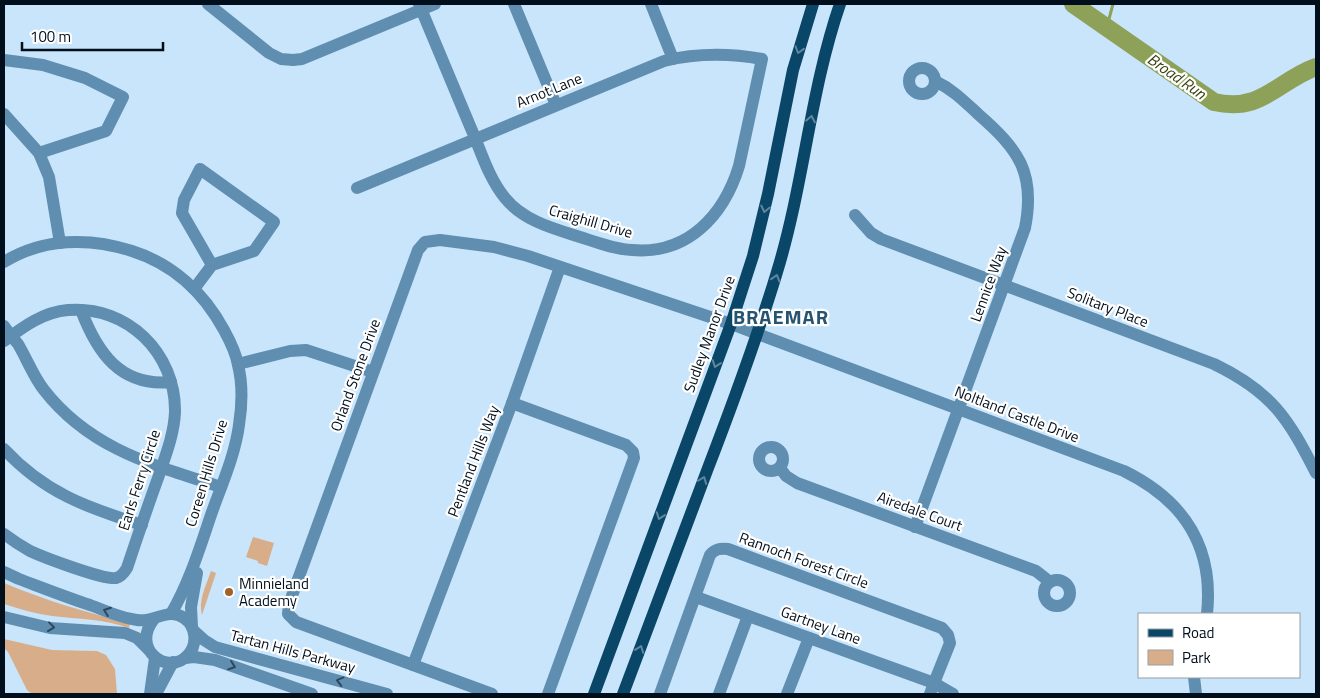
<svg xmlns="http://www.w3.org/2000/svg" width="1320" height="698" viewBox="0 0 1320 698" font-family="'Titillium Web',sans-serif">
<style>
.green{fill:#d8ad8a}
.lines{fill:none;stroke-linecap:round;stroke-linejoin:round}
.stream{stroke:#8ea158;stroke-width:3}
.river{stroke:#8ea158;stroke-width:18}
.minor{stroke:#5f8eb0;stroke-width:12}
.major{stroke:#0a4668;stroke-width:12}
.oneway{stroke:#60879d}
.oneway2{stroke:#2b485e}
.poi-dot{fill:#9f6227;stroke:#fff;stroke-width:2}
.labels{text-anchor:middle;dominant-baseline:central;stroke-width:4.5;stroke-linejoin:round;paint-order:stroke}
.street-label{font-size:15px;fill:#000f1b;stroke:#fff}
.poi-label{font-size:15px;fill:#000f1b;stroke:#fff;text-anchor:start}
.water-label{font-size:16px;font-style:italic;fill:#37420a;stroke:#fff}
.district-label{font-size:20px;font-weight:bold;letter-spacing:1px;fill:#275472;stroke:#fff}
</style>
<rect width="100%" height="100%" fill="#c8e5fb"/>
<!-- green -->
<g class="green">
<polygon points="253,537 274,543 267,566 258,563 258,561 246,557"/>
<path d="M 211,571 L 216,573 L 202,615 C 198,600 206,586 211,571 Z"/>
<path d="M 4,583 C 47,601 85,612 130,623 L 129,628 C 104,619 78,619 52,616 C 36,614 20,609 4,604 Z"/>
<polygon points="4,639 52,650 97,651 106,655 115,669 117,694 32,694 27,690 8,652 4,648"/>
</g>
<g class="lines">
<!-- stream -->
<polyline class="stream" points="1110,29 1109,19 1113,4"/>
<!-- river -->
<path class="river" d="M 1073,4 L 1214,102 C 1262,113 1277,81 1316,67"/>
<!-- minor -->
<g class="minor">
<polyline points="208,4 269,53 281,59 293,60 302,59 435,4"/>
<polyline points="514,4 556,105"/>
<polyline points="651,4 673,59"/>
<polyline points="4,60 43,65 85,78 123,97 106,131 39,153"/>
<circle cx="922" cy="81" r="13"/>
<polyline points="4,114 39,153 49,177 60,243"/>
<path d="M 357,188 L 664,61 C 697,53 728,53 762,59 L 739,166 C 724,215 688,255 632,250 C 613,249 596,242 577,236 C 551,228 523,220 505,198 C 488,177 481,151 470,126 C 453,86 436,45 419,4"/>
<path d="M 855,215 L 871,233 L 881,239 L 1214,364 C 1272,392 1288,418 1316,473"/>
<path d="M 4,262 C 43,238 89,237 132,251 C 173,264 204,293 224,330 C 230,341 236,353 238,365 C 243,385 242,406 239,425 C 235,455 222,484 212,512 C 200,547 190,581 171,614"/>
<polyline points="194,289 212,265 254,251 274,222 200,169 184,200 182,213 212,265"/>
<path d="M 81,310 C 97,352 120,387 171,382"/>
<path d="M 4,326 C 8,332 13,338 18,344 C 27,359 33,376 44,390 C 90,449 153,465 221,487"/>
<path d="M 4,341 C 23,327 43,312 68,310 C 127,305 176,353 175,412 C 174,435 165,457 158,478 C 147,508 137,538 127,568 C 124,573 121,577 116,578 C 103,580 43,557 30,551 C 21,546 12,540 4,534"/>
<polyline points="238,364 290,351 306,350 373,372"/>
<polyline points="512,403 626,445 633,452 634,458 548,694"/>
<circle cx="771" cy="459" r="12"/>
<path d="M 4,449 C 45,493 86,507 142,525"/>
<polyline points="780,468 786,476 797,483 1036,571 1050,582"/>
<path d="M 915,527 L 1025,228 C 1036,172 1018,149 978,114 C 964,101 952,89 935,81"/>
<path d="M 4,572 L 19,579 C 43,588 66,597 90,605 C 106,611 121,618 137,620 C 154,623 168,607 184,618 C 196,626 198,644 188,655 C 168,677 130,649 154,619"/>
<circle cx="1057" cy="593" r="13"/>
<polyline points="4,617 50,628 125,633 137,638 149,650"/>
<polyline points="192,627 191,607 197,573"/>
<polyline points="194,631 204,640 215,647 387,694"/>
<polyline points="185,658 194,657 215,660 312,694"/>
<polyline points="413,665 512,403 560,267"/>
<polyline points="1194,677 1196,694"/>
<polyline points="150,694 155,658"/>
<polyline points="156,694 173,662"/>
<path d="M 492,694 L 296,622 L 288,614 L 289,604 L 418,250 L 425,242 L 440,240 L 494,247 L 528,256 L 731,324 L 1124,471 C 1185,501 1214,547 1207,614"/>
<path d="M 660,694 L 710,555 C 715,549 720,548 728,549 L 942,628 L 948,635 L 950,643 L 934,683 L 696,597"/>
<polyline points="719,694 748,616"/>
<polyline points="787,694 809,638"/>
<polyline points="930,694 934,683 953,694"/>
</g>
<!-- major -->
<g class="major">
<polyline points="594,694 731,324 753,256 768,194 793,70 813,4"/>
<path d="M 623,694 C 651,619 680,543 708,468 C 733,403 757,338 777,272 C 804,184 810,91 840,4"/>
</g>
</g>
<!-- one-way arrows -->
<defs><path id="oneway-chevron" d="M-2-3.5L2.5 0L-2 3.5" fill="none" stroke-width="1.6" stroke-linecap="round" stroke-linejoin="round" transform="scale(1.25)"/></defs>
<g class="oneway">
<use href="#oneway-chevron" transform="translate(799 50) rotate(107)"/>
<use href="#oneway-chevron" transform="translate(811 119) rotate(-79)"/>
<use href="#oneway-chevron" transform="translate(765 209) rotate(103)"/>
<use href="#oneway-chevron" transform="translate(776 278) rotate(-73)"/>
<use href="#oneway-chevron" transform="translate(716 364) rotate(110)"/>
<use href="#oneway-chevron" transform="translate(703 480) rotate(-69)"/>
<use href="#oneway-chevron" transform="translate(660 516) rotate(110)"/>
<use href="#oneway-chevron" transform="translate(640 649) rotate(-70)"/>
</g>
<g class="oneway2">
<use href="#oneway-chevron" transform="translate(107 611) rotate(-160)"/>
<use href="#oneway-chevron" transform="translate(51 627) rotate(7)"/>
<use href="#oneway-chevron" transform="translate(232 666) rotate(19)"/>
<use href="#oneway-chevron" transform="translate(340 681) rotate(-165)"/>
</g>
<!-- markers -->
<circle class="poi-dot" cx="229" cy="592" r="5"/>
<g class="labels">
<!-- street labels -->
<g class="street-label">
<text transform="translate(549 90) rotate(-22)">Arnot Lane</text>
<text transform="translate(591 221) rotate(16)">Craighill Drive</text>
<text transform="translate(988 284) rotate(-70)">Lennice Way</text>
<text transform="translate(1108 307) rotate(21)">Solitary Place</text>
<text transform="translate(709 334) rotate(-70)">Sudley Manor Drive</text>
<text transform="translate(355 375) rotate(-70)">Orland Stone Drive</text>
<text transform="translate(1017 414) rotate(21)">Noltland Castle Drive</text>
<text transform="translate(473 461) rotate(-69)">Pentland Hills Way</text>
<text transform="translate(206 473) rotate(-73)">Coreen Hills Drive</text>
<text transform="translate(139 480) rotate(-72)">Earls Ferry Circle</text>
<text transform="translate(920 511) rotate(20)">Airedale Court</text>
<text transform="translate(804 560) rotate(20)">Rannoch Forest Circle</text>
<text transform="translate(821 625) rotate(20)">Gartney Lane</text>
<text transform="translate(293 651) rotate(15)">Tartan Hills Parkway</text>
</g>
<!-- poi labels -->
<g class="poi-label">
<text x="239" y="583">Minnieland<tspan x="239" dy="17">Academy</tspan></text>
</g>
<!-- water labels -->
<g class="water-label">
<text transform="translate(1177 76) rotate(35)">Broad Run</text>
</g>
<!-- district labels -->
<g class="district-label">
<text x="781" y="316">BRAEMAR</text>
</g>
</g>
<!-- border -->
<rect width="1320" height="698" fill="none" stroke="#000f1b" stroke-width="10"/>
<!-- legend -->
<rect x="1138" y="613" width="162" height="65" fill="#ffffff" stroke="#999fa4"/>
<rect x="1148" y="629" width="25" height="8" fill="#0a4668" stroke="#999fa4"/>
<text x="1182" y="638" font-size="15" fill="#000f1b">Road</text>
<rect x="1148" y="650" width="25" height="15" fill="#d8ad8a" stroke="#999fa4"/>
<text x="1182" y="663" font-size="15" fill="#000f1b">Park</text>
<!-- scale -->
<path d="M22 42v8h141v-8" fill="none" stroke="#000f1b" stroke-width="2.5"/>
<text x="30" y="42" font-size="15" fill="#000f1b" stroke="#ffffff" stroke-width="4" paint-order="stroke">100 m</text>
</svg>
